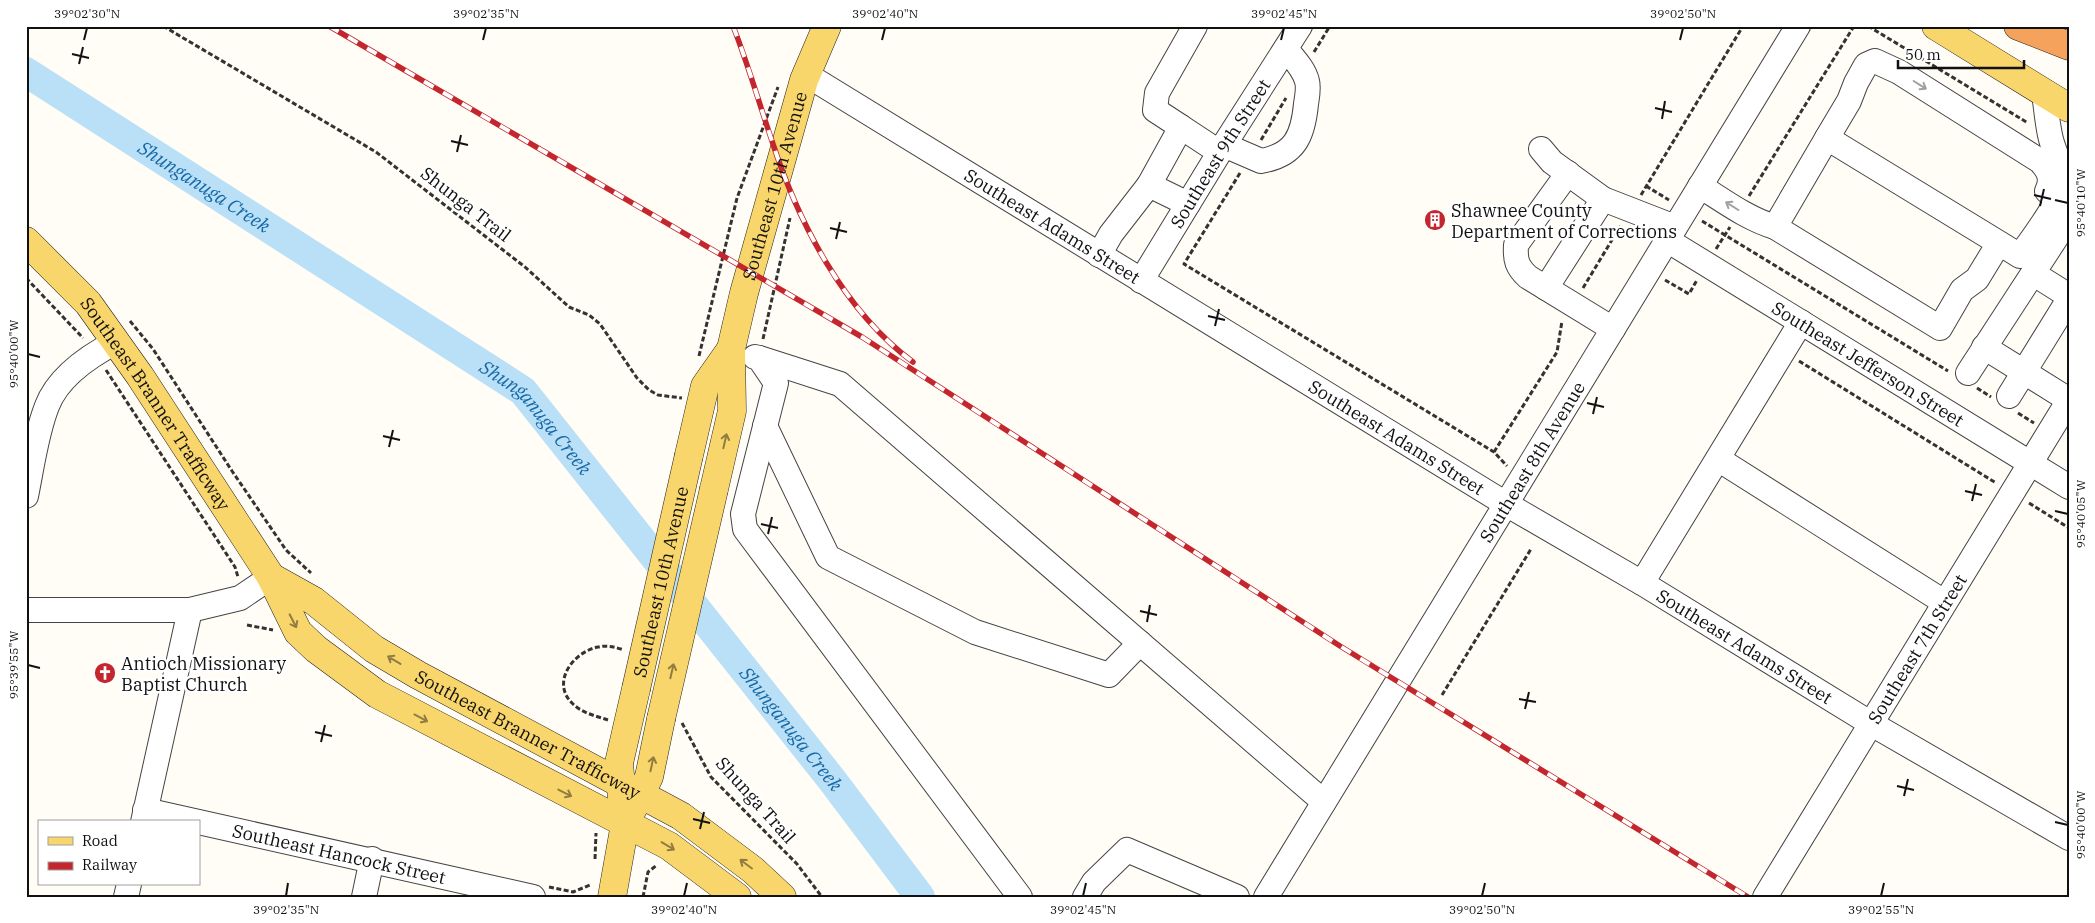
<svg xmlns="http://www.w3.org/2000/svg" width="2095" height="923" viewBox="0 0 2095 923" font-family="'IBM Plex Serif',serif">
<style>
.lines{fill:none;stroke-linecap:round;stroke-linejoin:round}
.river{stroke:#b9e0f7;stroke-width:30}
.minor-casing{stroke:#444;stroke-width:26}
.major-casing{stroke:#222;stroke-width:29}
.highway-casing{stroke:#222;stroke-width:29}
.path{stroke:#333;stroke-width:3;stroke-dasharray:5 2.5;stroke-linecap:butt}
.minor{stroke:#fff;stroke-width:24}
.major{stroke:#f9d66b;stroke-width:28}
.highway{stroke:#f5a25d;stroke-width:28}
.rail-casing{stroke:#c4262e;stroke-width:5.5}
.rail{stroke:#fff;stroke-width:4;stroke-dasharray:11;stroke-linecap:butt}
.major-bridge-casing{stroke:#222;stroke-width:29;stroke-linecap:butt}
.major-bridge{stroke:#f9d66b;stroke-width:28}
.oneway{stroke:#a0a0a0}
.oneway2{stroke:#917d42}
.ticks{fill:none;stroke:#111;stroke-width:2}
.labels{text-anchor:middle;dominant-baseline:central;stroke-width:5;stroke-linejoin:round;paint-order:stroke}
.street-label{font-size:18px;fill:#111;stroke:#fff}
.poi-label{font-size:18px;fill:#111;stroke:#fff;text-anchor:start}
.water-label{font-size:19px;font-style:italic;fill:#1768a6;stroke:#fff}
.neatline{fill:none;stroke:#111;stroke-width:2}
.ticks-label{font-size:12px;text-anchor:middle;fill:#111}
</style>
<rect width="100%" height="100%" fill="#fffdf5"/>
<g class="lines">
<!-- river -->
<path class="river" id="s1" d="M 26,72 L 523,391 L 832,780 L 920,897"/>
<!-- minor casing -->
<g class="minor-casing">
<g id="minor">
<path id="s2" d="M 807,75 L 1506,504 L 1642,583 L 1870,723 L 2069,838"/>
<polyline points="1181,127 1219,152"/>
<path d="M 1827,138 L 1849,101 L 1856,83 L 1866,65 L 1875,61 L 1899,72 L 2040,161 C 2049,171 2053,179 2047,191"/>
<path d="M 1224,145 L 1261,161 C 1295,155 1303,136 1306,104 C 1307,97 1309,88 1307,81 C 1304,69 1294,59 1286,49"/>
<polyline points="1541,149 1552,162 1603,199 1675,227"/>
<path d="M 1568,173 L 1516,245 C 1515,260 1517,267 1528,277 L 1613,329"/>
<polyline points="1149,185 1188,204"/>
<path d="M 1700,186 C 1724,201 1748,219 1775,227"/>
<path id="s3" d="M 1667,240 L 2069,487"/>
<path d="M 1999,243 L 1977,279 L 1962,290 L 1940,328 L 1775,227 L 1827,138 L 1999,243 L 2020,256 C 2031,240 2059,204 2062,187 C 2065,169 2053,152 2050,135 C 2047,121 2046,107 2044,93"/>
<polyline points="1099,255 1111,234 1149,185 1181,127 1155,110 1157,93 1195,26"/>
<polyline points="2034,274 2069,296"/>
<path id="s4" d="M 1141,281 L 1224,145 L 1300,26"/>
<polyline points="1546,288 1603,199"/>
<polyline points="1984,347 2069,400"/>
<polyline points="755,357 759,358 776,383 743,514 745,529 1020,897"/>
<polyline points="759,358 840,384 1324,802"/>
<polyline points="1968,373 2069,218"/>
<polyline points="2009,396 2069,299"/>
<polyline points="765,426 828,557 975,632 1109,675 1140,643"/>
<polyline points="1718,459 1944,602"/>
<path d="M 26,496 C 32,467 36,434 47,406 C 58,377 89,356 116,342"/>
<polyline points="1642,583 1801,322"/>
<polyline points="26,610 190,610 240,598 271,577"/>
<path id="s5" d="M 145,810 L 533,897"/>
<polyline points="143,822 190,610"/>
<polyline points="126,897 129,884"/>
<polyline points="364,897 372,859"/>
<polyline points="1085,897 1094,882 1127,850 1237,897"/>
<path id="s6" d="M 1266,897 L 1798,26"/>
<path id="s7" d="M 1765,897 L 2069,400"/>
</g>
</g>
<!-- major casing -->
<g class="major-casing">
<g id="major">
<polyline points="1936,26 2069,108"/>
<path id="s8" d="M 26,241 L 88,303 L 140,376 L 271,577 L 298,632 L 316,649 L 377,694 L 669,846 L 737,897"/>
<polyline points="689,455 705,386 731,349"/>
<path id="s9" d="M 714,489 L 732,411 L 731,349 L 744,293 L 804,80 L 827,26"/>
<path id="s10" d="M 271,577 L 314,601 L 374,649 L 418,675 L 681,816 L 753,870 L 782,897"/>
<polyline points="622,798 619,763 636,689"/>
<polyline points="612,897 625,824 649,777 661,719"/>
</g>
</g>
<!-- highway casing -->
<g class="highway-casing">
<polyline id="highway" points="2018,26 2069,46"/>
</g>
<!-- path -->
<g class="path">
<polyline points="163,26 376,152 525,267 569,307 589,315 600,324 637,378 649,390 658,395 682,398"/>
<polyline points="1868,26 2028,123"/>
<polyline points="1314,52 1330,26"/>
<polyline points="1261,140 1286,98"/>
<polyline points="1240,173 1184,264 1494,452 1507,466"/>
<polyline points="1646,186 1669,200"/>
<polyline points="1641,195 1743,26"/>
<polyline points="1749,196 1854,26"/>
<polyline points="1702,221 1948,371"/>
<polyline points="1716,249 1730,227"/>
<polyline points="26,278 83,338"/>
<polyline points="1665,280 1689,294 1697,280"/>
<polyline points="1583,288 1621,225"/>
<polyline points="130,321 153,349 232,471 286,550 311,573"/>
<polyline points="763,339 790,218"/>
<polyline points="699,356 737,198 778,87"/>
<polyline points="1799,361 1996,483"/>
<polyline points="106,370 235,567 238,577"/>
<polyline points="1977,388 1991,397"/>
<polyline points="2018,413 2034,423"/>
<polyline points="1494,452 1557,352 1562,321"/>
<polyline points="2029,503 2069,528"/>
<polyline points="247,625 273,630"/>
<polyline points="1442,695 1531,549"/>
<path d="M 608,720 C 596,716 582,713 573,704 C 550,683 573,652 598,647 C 607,645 615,647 624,650"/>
<polyline points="682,723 711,777 797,864 822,897"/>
<polyline points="595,859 596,833"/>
<polyline points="549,887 573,892 590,885"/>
<polyline points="643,897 648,872 657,865"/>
</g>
<!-- minor -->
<use href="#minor" class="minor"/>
<!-- major -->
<use href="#major" class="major"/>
<!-- highway -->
<use href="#highway" class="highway"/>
<!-- rail casing -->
<g class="rail-casing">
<g id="rail">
<polyline points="329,26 862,337 1340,646 1748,897"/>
<path d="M 733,26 C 748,64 759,103 772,141 C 798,222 844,311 913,362"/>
</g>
</g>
<!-- rail -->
<use href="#rail" class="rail"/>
<!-- major-bridge casing -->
<g class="major-bridge-casing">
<g id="major-bridge">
<path id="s11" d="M 636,689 L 689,455"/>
<polyline points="661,719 714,489"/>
</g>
</g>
<!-- major-bridge -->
<use href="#major-bridge" class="major-bridge"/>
</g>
<!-- one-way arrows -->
<defs><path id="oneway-shaft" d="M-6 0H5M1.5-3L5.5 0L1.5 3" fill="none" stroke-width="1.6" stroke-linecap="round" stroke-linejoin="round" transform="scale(1.25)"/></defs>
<g class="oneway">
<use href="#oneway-shaft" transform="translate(1920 85) rotate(32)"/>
<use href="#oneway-shaft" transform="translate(1732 206) rotate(-148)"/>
</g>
<g class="oneway2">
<use href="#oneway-shaft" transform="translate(725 441) rotate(-77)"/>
<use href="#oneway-shaft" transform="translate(293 621) rotate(63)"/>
<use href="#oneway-shaft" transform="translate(394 660) rotate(-149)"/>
<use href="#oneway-shaft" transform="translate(672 671) rotate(-77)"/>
<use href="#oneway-shaft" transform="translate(421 718) rotate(28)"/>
<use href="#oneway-shaft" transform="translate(652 764) rotate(-78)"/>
<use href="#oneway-shaft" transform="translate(565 793) rotate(27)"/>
<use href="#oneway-shaft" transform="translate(668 846) rotate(31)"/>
<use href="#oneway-shaft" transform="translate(746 864) rotate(-143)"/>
</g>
<!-- ticks -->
<path class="ticks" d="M 84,40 L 87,28M 483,40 L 486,28M 882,40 L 885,28M 1281,40 L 1284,28M 1680,40 L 1683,28M 72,54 L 89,58M 79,64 L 83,47M 1655,108 L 1672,112M 1662,119 L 1665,101M 451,141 L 468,145M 457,152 L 461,135M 2034,195 L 2051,199M 2055,200 L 2068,203M 2040,206 L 2044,189M 830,228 L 847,232M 836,239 L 840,222M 1208,316 L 1225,320M 1215,326 L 1219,309M 28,354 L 40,357M 1587,403 L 1604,407M 1593,414 L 1597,397M 383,436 L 400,440M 389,447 L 393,430M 1965,491 L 1982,495M 1972,501 L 1976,484M 2055,511 L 2068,514M 761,524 L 778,528M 768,534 L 772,517M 1140,611 L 1157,615M 1147,622 L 1150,605M 28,665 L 40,668M 1519,699 L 1536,702M 1525,709 L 1529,692M 315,732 L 332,736M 321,742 L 325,725M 1897,786 L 1914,790M 1904,796 L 1908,779M 693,819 L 710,823M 2055,822 L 2068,825M 700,829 L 704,812M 286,896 L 288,883M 684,896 L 687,883M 1083,896 L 1086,883M 1482,896 L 1485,883M 1881,896 L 1884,883"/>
<!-- icons -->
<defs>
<g id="building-disc" transform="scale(1.125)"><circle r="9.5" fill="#c4262e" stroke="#fff"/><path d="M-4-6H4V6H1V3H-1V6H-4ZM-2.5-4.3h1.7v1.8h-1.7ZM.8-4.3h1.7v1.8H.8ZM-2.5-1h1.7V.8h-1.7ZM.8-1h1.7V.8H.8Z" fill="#fff"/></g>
<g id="church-disc" transform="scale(1.125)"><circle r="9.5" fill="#c4262e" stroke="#fff"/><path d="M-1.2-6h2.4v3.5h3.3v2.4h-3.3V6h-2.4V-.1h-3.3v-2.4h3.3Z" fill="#fff"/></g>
</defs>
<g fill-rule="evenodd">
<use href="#building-disc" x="1435" y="220"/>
<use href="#church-disc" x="105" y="673"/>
</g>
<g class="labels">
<!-- street labels -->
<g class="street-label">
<text stroke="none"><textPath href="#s4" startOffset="150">Southeast 9th Street</textPath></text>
<text stroke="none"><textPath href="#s9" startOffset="311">Southeast 10th Avenue</textPath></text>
<text transform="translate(466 204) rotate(38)">Shunga Trail</text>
<text stroke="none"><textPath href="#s2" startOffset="288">Southeast Adams Street</textPath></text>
<text stroke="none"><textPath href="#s3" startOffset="236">Southeast Jefferson Street</textPath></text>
<text stroke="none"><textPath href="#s8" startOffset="209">Southeast Branner Trafficway</textPath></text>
<text stroke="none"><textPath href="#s2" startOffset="692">Southeast Adams Street</textPath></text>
<text stroke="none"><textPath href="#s6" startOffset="510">Southeast 8th Avenue</textPath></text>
<text stroke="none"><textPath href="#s11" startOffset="110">Southeast 10th Avenue</textPath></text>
<text stroke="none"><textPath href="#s2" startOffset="1098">Southeast Adams Street</textPath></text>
<text stroke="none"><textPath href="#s7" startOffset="291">Southeast 7th Street</textPath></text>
<text stroke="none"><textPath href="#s10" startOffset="302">Southeast Branner Trafficway</textPath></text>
<text transform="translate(756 800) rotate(48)">Shunga Trail</text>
<text stroke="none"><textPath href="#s5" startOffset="199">Southeast Hancock Street</textPath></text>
</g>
<!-- poi labels -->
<g class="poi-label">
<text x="1451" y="210">Shawnee County<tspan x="1451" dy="21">Department of Corrections</tspan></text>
<text x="121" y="663">Antioch Missionary<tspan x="121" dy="21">Baptist Church</tspan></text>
</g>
<!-- water labels -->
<g class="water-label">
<text stroke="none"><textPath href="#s1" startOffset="212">Shunganuga Creek</textPath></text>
<text stroke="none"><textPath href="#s1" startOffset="618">Shunganuga Creek</textPath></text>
<text stroke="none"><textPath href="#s1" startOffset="1022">Shunganuga Creek</textPath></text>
</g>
</g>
<!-- border -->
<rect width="2095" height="923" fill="none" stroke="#ffffff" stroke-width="55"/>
<!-- legend -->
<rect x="38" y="820" width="162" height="65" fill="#ffffff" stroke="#a0a0a0"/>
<rect x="48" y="837" width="25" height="8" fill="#f9d66b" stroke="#a0a0a0"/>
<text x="82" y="846" font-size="15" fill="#111111">Road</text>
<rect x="48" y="862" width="25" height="8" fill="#c4262e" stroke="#a0a0a0"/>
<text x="82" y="870" font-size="15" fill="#111111">Railway</text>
<!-- scale -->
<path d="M1898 60v8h126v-8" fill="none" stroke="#111111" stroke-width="2.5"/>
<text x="1905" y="60" font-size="15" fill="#111111" stroke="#ffffff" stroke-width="4" paint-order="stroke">50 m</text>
<rect x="28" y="28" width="2040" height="868" class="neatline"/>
<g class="ticks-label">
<text x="87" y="18">39°02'30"N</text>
<text x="486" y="18">39°02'35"N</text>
<text x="885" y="18">39°02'40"N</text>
<text x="1284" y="18">39°02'45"N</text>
<text x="1683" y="18">39°02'50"N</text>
<text transform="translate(2081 203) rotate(-90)" y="4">95°40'10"W</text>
<text transform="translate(14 354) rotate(-90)" y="4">95°40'00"W</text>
<text transform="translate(2081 514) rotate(-90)" y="4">95°40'05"W</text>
<text transform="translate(14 665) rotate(-90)" y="4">95°39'55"W</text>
<text transform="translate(2081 825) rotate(-90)" y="4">95°40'00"W</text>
<text x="286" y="914">39°02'35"N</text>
<text x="684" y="914">39°02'40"N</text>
<text x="1083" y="914">39°02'45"N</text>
<text x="1482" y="914">39°02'50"N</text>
<text x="1881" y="914">39°02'55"N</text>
</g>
</svg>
